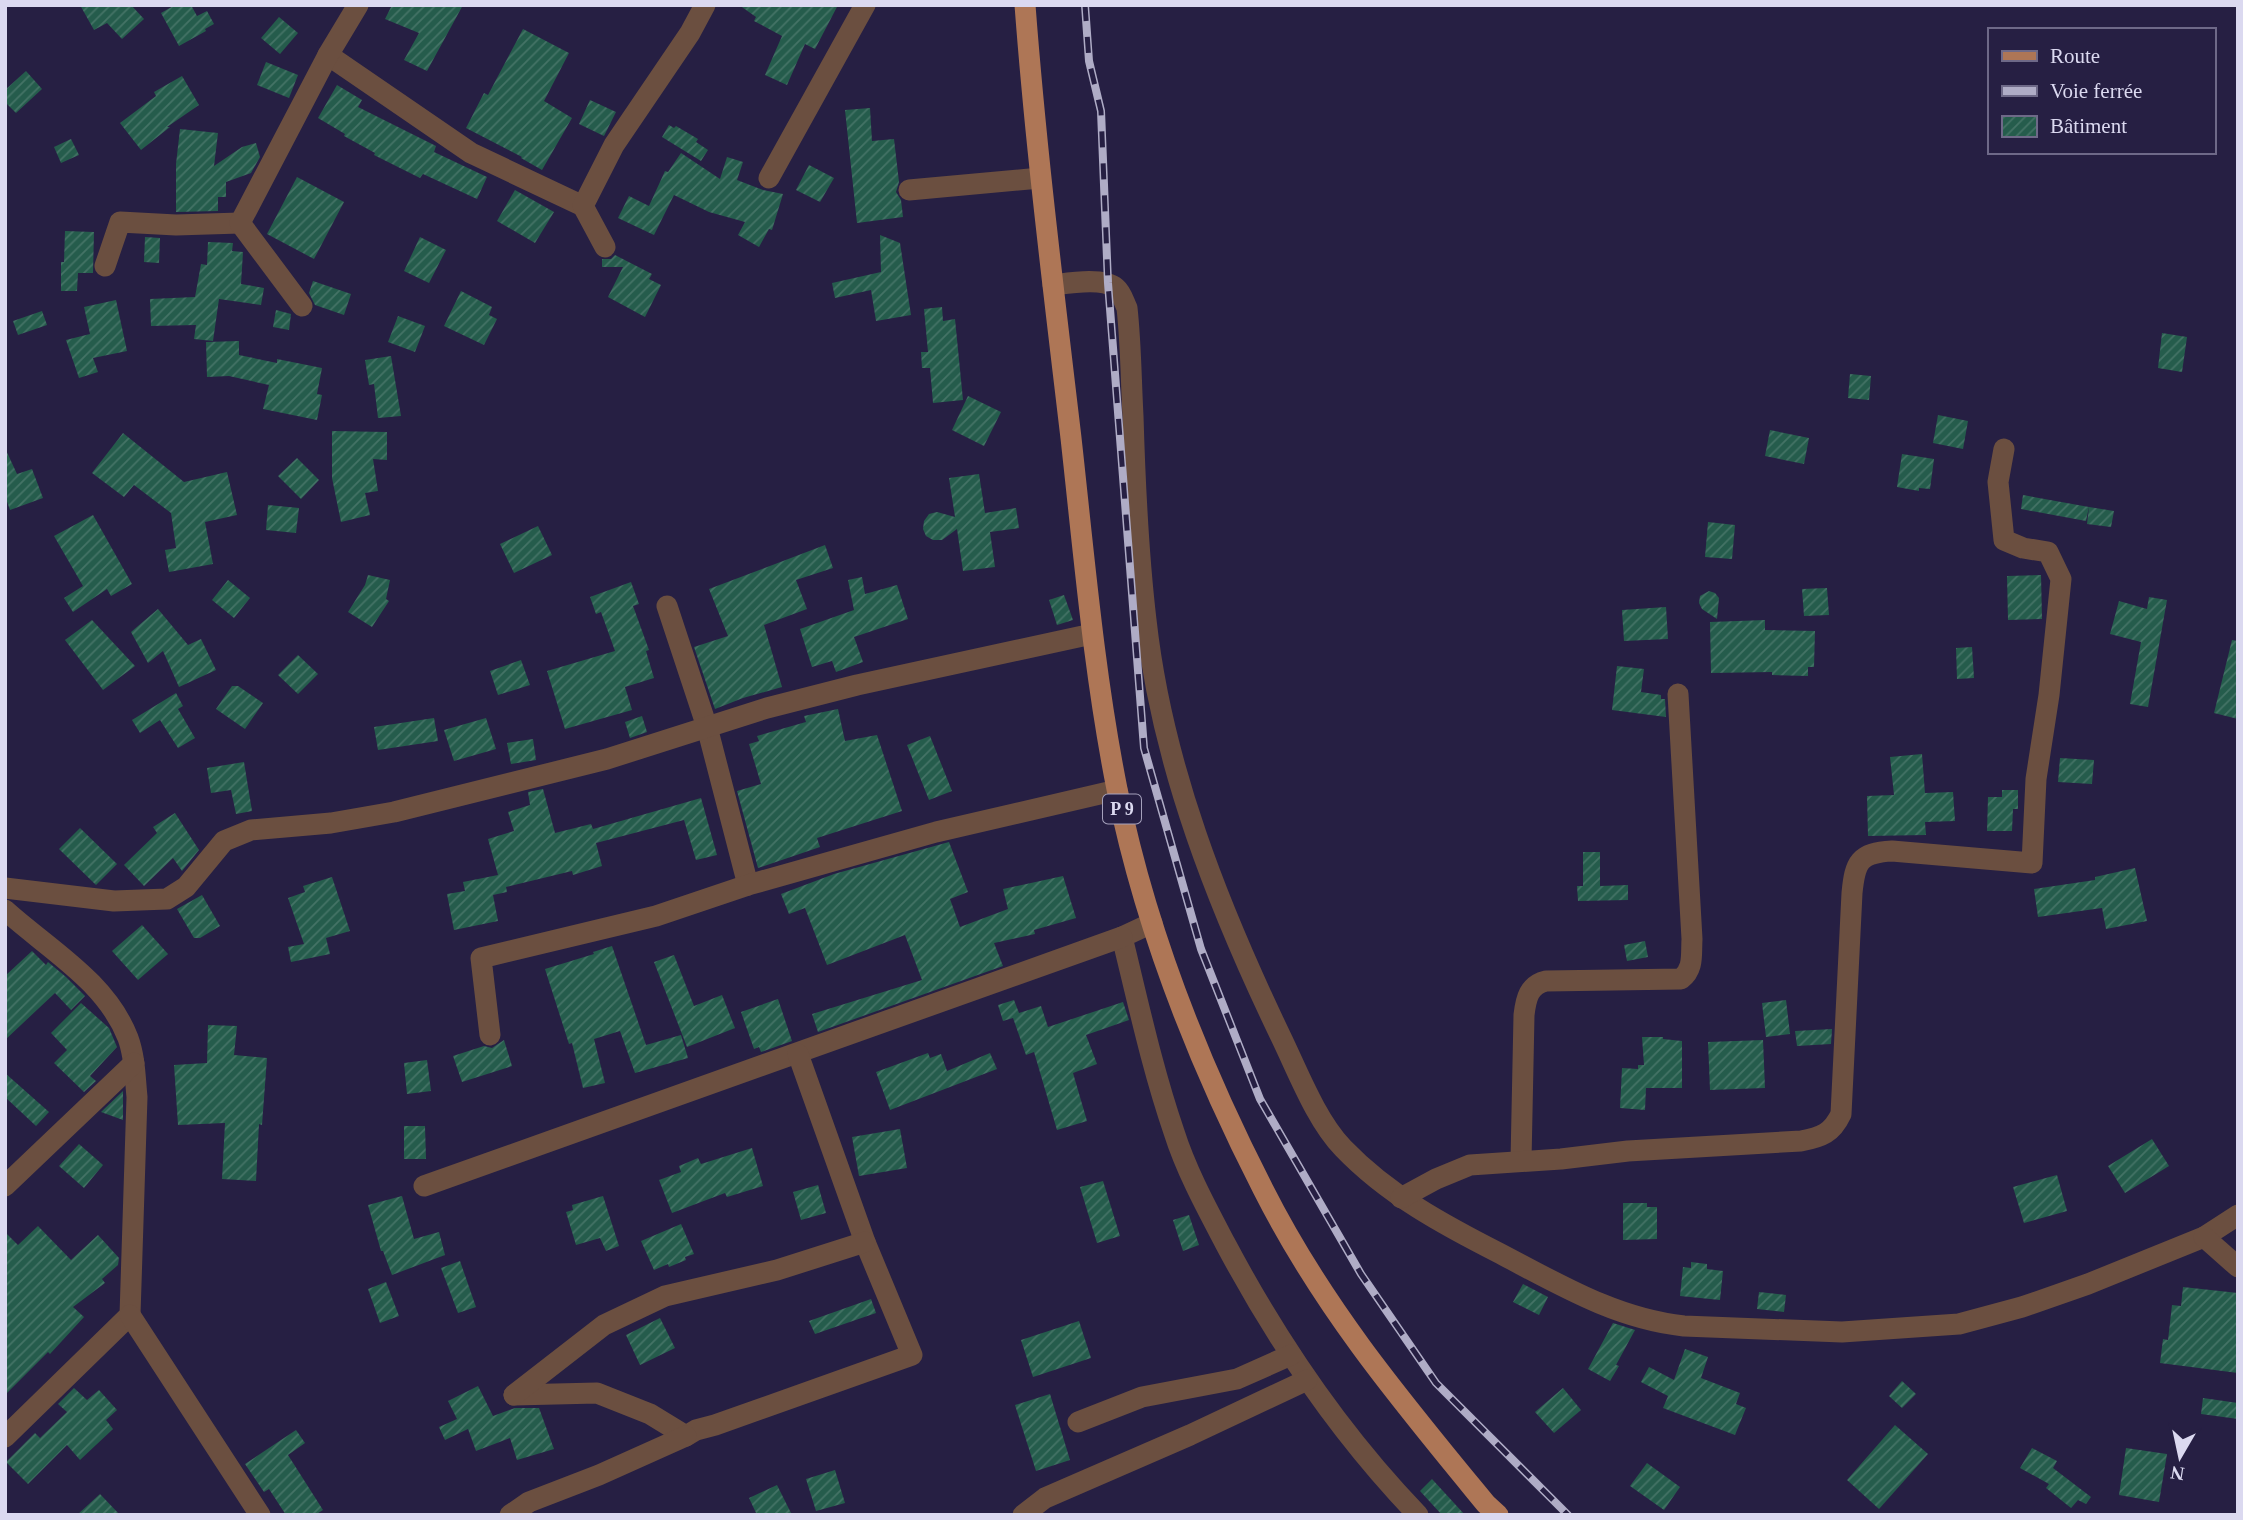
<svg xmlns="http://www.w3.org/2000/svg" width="2243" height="1520" viewBox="0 0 2243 1520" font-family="'Times New Roman',serif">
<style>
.building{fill:url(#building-hatch)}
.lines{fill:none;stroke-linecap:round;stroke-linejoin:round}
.minor{stroke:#6b4f40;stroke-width:21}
.major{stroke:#ae7656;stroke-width:21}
.rail-casing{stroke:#afacc6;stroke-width:8}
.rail{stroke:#261f43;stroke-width:5;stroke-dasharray:16;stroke-linecap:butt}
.labels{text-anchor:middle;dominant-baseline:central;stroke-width:5;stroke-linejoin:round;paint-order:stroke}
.shield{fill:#261f43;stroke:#a5a1bc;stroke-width:2}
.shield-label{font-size:18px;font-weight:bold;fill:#dbd9f0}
</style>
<defs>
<pattern id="building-hatch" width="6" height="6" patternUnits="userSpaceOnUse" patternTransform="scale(1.75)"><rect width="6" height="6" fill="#255c4c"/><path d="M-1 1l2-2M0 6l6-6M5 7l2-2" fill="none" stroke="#447366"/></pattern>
</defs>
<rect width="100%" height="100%" fill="#261f43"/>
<!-- building -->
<g class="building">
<polygon points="80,5 131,5 144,19 122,39 107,23 94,30"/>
<polygon points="175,5 191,5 197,16 207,11 214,24 205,29 206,31 179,46 161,13"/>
<polygon points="392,5 463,5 427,71 404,60 419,33 385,19"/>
<polygon points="739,5 838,5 815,49 805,44 787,85 765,75 782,36 754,21 756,17"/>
<polygon points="279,17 298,33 280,54 261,38"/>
<polygon points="523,29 569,53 544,101 572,118 542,170 521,158 522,157 466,128 484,93 488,95"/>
<polygon points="266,62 298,75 289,98 257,85"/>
<polygon points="26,71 42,89 16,113 5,102 5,90"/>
<polygon points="182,76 199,105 167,127 170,127 141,150 120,123 156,96 154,92"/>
<polygon points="337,85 362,100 358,107 436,146 434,152 487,177 477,199 423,174 420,178 374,155 375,153 344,136 345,134 318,118"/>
<polygon points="590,100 616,112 604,136 579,124"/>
<polygon points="870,108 872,141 894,139 899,182 896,192 901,200 903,217 857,223 845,110"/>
<polygon points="669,125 674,128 676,126 698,139 696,142 708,150 701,161 662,137"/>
<polygon points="180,129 218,133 214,166 242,147 256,143 260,157 251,173 226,182 226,197 218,197 218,211 176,212 176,164"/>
<polygon points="71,139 79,155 61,163 54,147"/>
<polygon points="681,153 720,179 727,157 743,162 737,180 763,190 783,194 772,230 769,229 759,247 738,235 745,222 709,212 674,195 654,235 618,218 629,196 649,206 665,171 668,172"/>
<polygon points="809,165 834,178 820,202 796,190"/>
<polygon points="297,177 344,202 314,259 267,234"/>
<polygon points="515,190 554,212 535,243 497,221"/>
<polygon points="65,231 94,232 93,273 78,273 77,291 61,291 61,262 64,262"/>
<polygon points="880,235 900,243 911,315 876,321 871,290 835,298 832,283 881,272"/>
<polygon points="145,237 160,238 159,263 144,262"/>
<polygon points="420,237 446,250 429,283 404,271"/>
<polygon points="208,242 233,243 232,251 243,252 241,284 264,288 261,305 219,299 213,341 194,339 196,325 151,326 150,299 195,297 201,264 207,265"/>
<polygon points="615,255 652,274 649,279 661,285 645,317 608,297 623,267 602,267 602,259 611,259"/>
<polygon points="313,281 351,294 344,315 315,305 309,293"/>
<polygon points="461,291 492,307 489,315 497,319 484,345 444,326"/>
<polygon points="116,300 127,351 93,358 98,372 79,378 66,340 90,334 84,307"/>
<polygon points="942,307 943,321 955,319 963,400 933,403 930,368 922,368 921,352 928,352 924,309"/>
<polygon points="276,310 291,314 289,330 273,327"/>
<polygon points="42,311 47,325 18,335 13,321"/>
<polygon points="398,316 425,326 415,352 388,342"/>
<polygon points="2162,333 2187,337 2182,372 2158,368"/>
<polygon points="239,341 239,355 277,363 277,359 322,368 317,394 322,395 317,420 263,409 269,385 229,376 207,377 206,342"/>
<polygon points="391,356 401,416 378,418 374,384 369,385 365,360"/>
<polygon points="1850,374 1871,376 1869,400 1848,398"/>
<polygon points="968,396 1001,412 984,446 952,430"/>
<polygon points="1938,415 1968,421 1963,449 1933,443"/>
<polygon points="1770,430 1809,438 1804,464 1765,456"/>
<polygon points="332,431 387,432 387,460 373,459 378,491 365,493 370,515 341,522 332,478"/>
<polygon points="123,433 184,482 227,472 237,515 205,522 213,564 169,572 165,550 176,548 171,513 134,485 124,497 92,473"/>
<polygon points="5,448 17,474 32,469 43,498 10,510 5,496"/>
<polygon points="1902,454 1934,459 1930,489 1919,488 1919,491 1897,487"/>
<polygon points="297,458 319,480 301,499 278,476"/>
<polygon points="979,474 985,513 1016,508 1019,528 990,532 995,567 963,571 957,529 942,540 933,540 926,536 923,529 924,521 929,514 937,512 955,517 949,478"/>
<polygon points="2023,495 2089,507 2086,521 2021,509"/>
<polygon points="268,505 299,508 296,533 266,530"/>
<polygon points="2089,507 2114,511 2111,527 2087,524"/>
<polygon points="93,515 132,584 111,596 107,589 73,612 64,598 83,586 54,536"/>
<polygon points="1708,522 1735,525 1732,559 1705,557"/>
<polygon points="538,526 552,555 514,573 500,544"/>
<polygon points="825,545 833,568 796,580 807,609 764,625 782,687 743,698 715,709 694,647 728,636 709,589"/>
<polygon points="368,575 390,580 386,599 389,601 372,627 348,612 365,585"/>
<polygon points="2041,575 2042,619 2008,620 2007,576"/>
<polygon points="862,577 865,594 897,585 908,619 854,637 863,662 836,672 832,661 812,667 800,629 854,610 848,580"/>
<polygon points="228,580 250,598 234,618 212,600"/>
<polygon points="631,582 639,604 633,606 649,650 646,651 654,678 625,687 632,710 565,729 547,671 615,651 601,612 596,614 590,597"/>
<polygon points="1827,588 1829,615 1804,616 1802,589"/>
<polygon points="1709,591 1715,593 1719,598 1717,619 1702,609 1699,603 1700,596"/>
<polygon points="1064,595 1073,620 1057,625 1049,600"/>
<polygon points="2149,597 2167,600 2148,707 2130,704 2141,642 2110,634 2119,601 2147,609"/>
<polygon points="1666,607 1668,639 1624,641 1622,610"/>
<polygon points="158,609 188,645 201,639 216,670 179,687 163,651 148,663 131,632"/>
<polygon points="92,620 135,666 103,690 65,640"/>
<polygon points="1765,620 1765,630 1815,631 1814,667 1808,667 1808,676 1772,675 1772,672 1711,673 1710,622"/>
<polygon points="2232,640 2238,641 2238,719 2214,713"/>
<polygon points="1972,647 1974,678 1957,679 1956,648"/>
<polygon points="298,655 318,674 298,694 278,675"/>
<polygon points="521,660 530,685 498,695 490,671"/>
<polygon points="1617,666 1644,669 1641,692 1661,695 1661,699 1665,699 1666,717 1612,710"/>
<polygon points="232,686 238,686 263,703 245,729 216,709"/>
<polygon points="176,693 183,706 178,709 195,738 178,748 160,720 140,733 132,720"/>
<polygon points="838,709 845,741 877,735 902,811 817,838 820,847 758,868 737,791 761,784 749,744 759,741 757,736 806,722 804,716"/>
<polygon points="642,716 647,732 630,738 625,722"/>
<polygon points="434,718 438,741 378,750 374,727"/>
<polygon points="486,718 496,749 454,761 444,730"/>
<polygon points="930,736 952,791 929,800 907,745"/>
<polygon points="533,739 536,760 511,764 507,743"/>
<polygon points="1922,754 1925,793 1953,792 1955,821 1925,822 1926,835 1868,836 1867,796 1894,795 1890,757"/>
<polygon points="2060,758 2094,760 2092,784 2058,782"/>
<polygon points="244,762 252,811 236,814 231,790 211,793 207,768"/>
<polygon points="543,789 555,833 591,824 593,829 701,798 717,855 696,860 684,820 596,843 602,866 573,875 572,871 506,887 507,892 493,895 498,921 454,930 447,894 465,891 463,882 498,875 488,839 514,831 508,812 530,805 528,792"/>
<polygon points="2002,790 2018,790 2018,809 2013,809 2012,831 1987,831 1988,797 2002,797"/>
<polygon points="175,813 199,850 182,871 173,858 144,886 124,865 157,833 153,827"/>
<polygon points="80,828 117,864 96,885 59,849"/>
<polygon points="949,842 968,892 950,899 960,927 1008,909 1003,889 1063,876 1076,918 1034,930 1035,934 994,943 1003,966 818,1032 812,1014 922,980 905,935 827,965 805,908 789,914 781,894 834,874"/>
<polygon points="1583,852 1600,852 1600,886 1628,885 1628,900 1578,901 1577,886 1583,886"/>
<polygon points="2135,868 2147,921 2106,929 2102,908 2038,917 2034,889 2095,880 2095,877"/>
<polygon points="332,877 350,931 326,938 330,954 291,962 288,947 304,944 288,898 305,892 303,886"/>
<polygon points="202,895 220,926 200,938 194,938 177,909"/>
<polygon points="142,925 168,954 138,980 112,951"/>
<polygon points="1645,941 1648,957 1627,961 1624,945"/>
<polygon points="612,946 646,1045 681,1035 688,1058 635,1073 620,1031 594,1039 605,1083 583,1088 572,1043 569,1044 545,969 594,954 593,952"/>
<polygon points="32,951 46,965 48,962 66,977 85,996 71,1010 55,993 5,1040 5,976"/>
<polygon points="674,955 694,1006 722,995 735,1028 687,1047 654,962"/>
<polygon points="778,999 792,1041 761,1052 759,1047 754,1049 741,1012"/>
<polygon points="1014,1000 1019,1013 1041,1006 1048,1027 1123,1002 1129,1020 1086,1035 1097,1064 1073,1073 1087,1121 1057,1130 1034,1052 1026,1055 1013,1018 1003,1021 998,1005"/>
<polygon points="1786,1000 1790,1034 1766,1037 1762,1003"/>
<polygon points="81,1003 109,1028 117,1047 90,1076 96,1081 84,1092 54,1063 67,1050 51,1033"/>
<polygon points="208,1025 237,1026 234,1055 267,1058 262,1125 259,1124 256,1181 222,1179 225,1123 178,1125 174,1065 207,1063"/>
<polygon points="1832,1029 1831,1044 1797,1046 1795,1031"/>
<polygon points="1642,1037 1663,1037 1663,1039 1682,1041 1682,1088 1646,1088 1645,1110 1620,1108 1622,1068 1638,1069 1638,1065 1644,1065"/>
<polygon points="504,1040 512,1066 462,1082 453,1056 484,1046 492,1048"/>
<polygon points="1763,1040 1765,1088 1710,1090 1708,1042"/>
<polygon points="928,1053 930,1058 941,1054 947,1071 990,1053 997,1069 890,1110 876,1072"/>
<polygon points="427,1060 431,1091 407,1094 404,1063"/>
<polygon points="5,1073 49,1112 36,1126 5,1097"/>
<polygon points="123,1091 123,1120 101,1112"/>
<polygon points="404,1126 425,1126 426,1159 404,1159"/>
<polygon points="900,1129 907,1168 859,1176 852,1137"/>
<polygon points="2152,1139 2169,1166 2125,1193 2108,1166"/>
<polygon points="79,1144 103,1165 84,1188 59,1166"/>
<polygon points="752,1148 763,1186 727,1197 725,1193 672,1213 659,1180 681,1172 679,1166 698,1158 701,1164"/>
<polygon points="2057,1175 2067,1211 2024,1223 2013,1187"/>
<polygon points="1103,1181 1120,1236 1097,1243 1080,1187"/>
<polygon points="818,1185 826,1213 801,1220 793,1192"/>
<polygon points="402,1196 414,1239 439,1232 445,1255 392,1275 383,1251 381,1251 368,1205"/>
<polygon points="603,1196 619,1246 606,1251 600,1238 576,1245 566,1212 573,1210 572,1205"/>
<polygon points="1623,1203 1647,1203 1647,1207 1657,1207 1657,1239 1623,1240"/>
<polygon points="1189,1215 1199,1245 1183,1251 1173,1220"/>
<polygon points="681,1224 694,1254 685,1257 686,1260 669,1267 668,1264 654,1270 641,1241"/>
<polygon points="38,1226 71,1260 98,1235 119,1258 118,1265 102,1279 105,1283 73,1307 84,1317 50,1354 48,1352 5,1395 5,1232 18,1245"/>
<polygon points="460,1261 476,1307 458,1313 441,1268"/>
<polygon points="1691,1262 1707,1264 1707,1269 1723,1271 1720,1300 1680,1296 1683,1267 1691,1268"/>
<polygon points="386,1282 399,1316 380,1323 368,1289"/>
<polygon points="1523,1284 1548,1297 1539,1315 1513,1302"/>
<polygon points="2183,1287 2238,1293 2238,1373 2160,1363 2163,1339 2168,1340 2172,1305 2181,1306"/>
<polygon points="1759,1292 1786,1295 1784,1312 1757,1309"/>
<polygon points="871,1299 876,1313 815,1334 809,1321"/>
<polygon points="660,1318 675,1348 640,1365 626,1335"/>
<polygon points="1079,1321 1091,1358 1033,1377 1021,1340"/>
<polygon points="1613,1323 1635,1330 1616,1365 1619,1366 1610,1381 1588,1369"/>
<polygon points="1685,1349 1708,1357 1701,1378 1740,1393 1736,1404 1746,1408 1735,1435 1663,1408 1668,1396 1641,1382 1649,1367 1674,1380"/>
<polygon points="1902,1381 1916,1394 1902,1408 1889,1396"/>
<polygon points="478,1386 493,1416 515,1408 539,1408 554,1449 517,1460 510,1438 476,1451 468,1429 445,1440 439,1427 457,1419 448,1401"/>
<polygon points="74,1388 87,1400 99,1390 117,1410 106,1420 113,1429 80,1460 67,1445 28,1484 6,1462 35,1433 40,1438 67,1412 58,1404"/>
<polygon points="1563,1388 1581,1410 1554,1433 1535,1412"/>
<polygon points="1050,1394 1070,1460 1036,1471 1015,1405"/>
<polygon points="2203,1398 2238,1403 2238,1419 2201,1414"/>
<polygon points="1895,1425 1928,1454 1879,1509 1847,1480"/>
<polygon points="296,1430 305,1443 288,1455 323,1510 315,1515 286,1515 269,1489 264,1492 245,1464"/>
<polygon points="2032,1448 2057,1461 2053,1468 2091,1497 2086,1504 2078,1500 2071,1508 2046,1488 2049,1484 2020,1468"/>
<polygon points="2126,1448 2167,1454 2159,1502 2119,1495"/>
<polygon points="1647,1463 1680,1487 1664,1510 1630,1486"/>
<polygon points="835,1470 845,1503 816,1511 806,1479"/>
<polygon points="1432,1479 1465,1515 1442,1515 1420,1491"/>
<polygon points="777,1485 792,1515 757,1515 749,1498"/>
<polygon points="100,1494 120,1515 77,1515"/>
</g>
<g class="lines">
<!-- minor -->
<g class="minor">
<polyline points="328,55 471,153 583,206"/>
<polyline points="769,178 865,5"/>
<polyline points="909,190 1040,178"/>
<polyline points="605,247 583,206 614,145 690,33 705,5"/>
<polyline points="105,266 120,222 176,225 240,223"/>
<path d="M 1053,285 C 1069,283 1103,277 1116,288 C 1122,293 1124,302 1127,308 C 1131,344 1131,380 1133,416 C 1135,485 1138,552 1146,620 C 1162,765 1218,906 1281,1037 C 1298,1072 1316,1120 1343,1148 C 1388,1195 1444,1225 1501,1254 C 1560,1285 1617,1319 1684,1326 L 1842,1332 L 1959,1324 L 2022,1307 L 2088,1284 L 2204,1237 L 2238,1215"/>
<polyline points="302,306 240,223 328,55 358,5"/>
<polyline points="667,606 707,727 748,885"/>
<polyline points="5,888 114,901 167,899 186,887 224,841 251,830 331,823 394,812 607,759 767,708 857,685 1092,634"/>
<path d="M 5,910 C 48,949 106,981 128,1038 C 135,1057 135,1077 137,1097 L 130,1315 L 5,1437"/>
<path d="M 1152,923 L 1122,937 C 1138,1002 1152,1068 1174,1132 C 1186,1170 1206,1207 1225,1243 C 1277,1341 1340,1434 1418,1515"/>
<polyline points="490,1035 481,958 656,916 748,885 936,832 1117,790"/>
<path d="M 1521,1161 L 1524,1015 C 1526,998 1529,985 1546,981 L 1681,979 C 1694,969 1691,955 1692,939 L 1678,694"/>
<polyline points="5,1186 134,1063"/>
<polyline points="424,1186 1122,937"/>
<path d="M 1401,1198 L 1436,1179 L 1470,1165 L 1561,1159 L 1628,1151 L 1801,1141 C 1822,1137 1832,1133 1841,1114 L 1852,893 C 1855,862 1859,853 1892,851 L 2032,863 L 2036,779 L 2049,695 L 2061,579 L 2048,552 L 2023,548 L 2004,540 L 1998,482 L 2004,449"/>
<polyline points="2204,1237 2238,1267"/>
<polyline points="130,1315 260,1515"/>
<polyline points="514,1395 597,1393 650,1414 686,1436 696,1430 715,1425 912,1355 865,1242 798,1054"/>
<polyline points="514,1395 604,1325 665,1296 777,1270 865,1242"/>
<polyline points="1078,1422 1142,1397 1237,1379 1291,1355"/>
<polyline points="510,1515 529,1502 599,1475 686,1436"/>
<polyline points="1023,1515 1045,1498 1190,1435 1307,1380"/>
</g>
<!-- major -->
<path class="major" d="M 1025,5 C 1036,150 1054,294 1071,438 C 1084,555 1094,674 1117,789 C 1145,928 1199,1064 1263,1189 C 1323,1308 1403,1403 1486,1504 L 1498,1515"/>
<!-- rail casing -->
<g class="rail-casing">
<polyline id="rail" points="1085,5 1089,61 1101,111 1108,283 1144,748 1201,949 1260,1099 1361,1274 1436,1383 1568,1515"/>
</g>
<!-- rail -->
<use href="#rail" class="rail"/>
</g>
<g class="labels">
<!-- shield labels -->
<rect class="shield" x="1103" y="794.5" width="38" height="29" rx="5"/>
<g class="shield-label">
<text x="1122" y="809">P 9</text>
</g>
</g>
<!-- border -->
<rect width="2243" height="1520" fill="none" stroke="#dbd9f0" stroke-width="14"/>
<!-- legend -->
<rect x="1988" y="28" width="228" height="126" fill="#261f43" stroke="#6e6988" stroke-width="2"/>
<rect x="2002" y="51" width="35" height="10" fill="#ae7656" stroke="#6e6988" stroke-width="2"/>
<text x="2050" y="63" font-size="21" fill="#dbd9f0">Route</text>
<rect x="2002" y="86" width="35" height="10" fill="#afacc6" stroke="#6e6988" stroke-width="2"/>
<text x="2050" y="98" font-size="21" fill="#dbd9f0">Voie ferrée</text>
<rect x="2002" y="116" width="35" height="21" fill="url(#building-hatch)" stroke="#6e6988" stroke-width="2"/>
<text x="2050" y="133" font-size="21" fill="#dbd9f0">Bâtiment</text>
<!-- north arrow -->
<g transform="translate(2180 1457) rotate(189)" stroke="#261f43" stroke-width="5" paint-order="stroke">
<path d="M0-5L12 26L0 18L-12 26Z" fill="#dbd9f0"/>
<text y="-10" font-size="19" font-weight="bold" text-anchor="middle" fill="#dbd9f0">N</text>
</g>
</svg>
